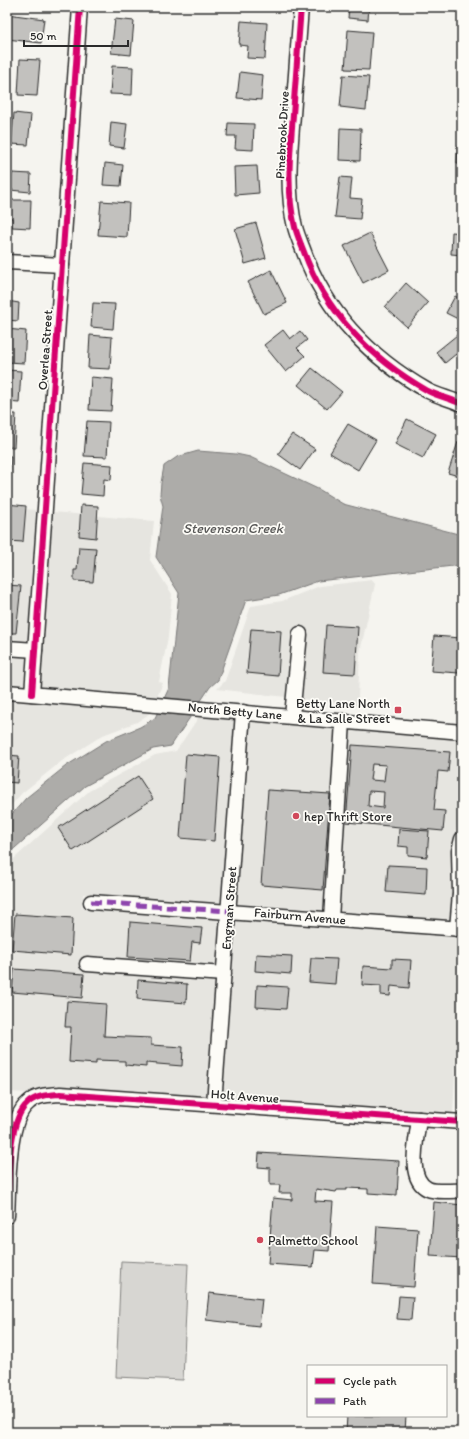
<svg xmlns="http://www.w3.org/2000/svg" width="469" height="1439" viewBox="0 0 469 1439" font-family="Itim,sans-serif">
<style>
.built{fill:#e6e5e0}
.green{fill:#d7d6d2;stroke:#81807e}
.water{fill:#adaca9;stroke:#797877}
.building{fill:#c2c1be;stroke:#2b2b2b;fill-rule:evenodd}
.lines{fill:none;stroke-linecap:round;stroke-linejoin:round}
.minor-casing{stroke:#2b2b2b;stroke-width:17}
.minor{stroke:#fdfcf7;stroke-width:14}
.quiet{stroke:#8e44ad;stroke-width:5;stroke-dasharray:10 5;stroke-linecap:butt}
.cycleway-casing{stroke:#fdfcf7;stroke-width:8}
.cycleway{stroke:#d6006c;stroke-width:6}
.poi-dot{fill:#d1495b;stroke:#fdfcf7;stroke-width:1.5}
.labels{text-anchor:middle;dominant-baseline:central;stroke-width:3.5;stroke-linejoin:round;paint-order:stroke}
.street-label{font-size:13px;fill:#2b2b2b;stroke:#fdfcf7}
.poi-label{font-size:13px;fill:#2b2b2b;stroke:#fdfcf7;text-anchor:start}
.water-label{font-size:14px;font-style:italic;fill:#585857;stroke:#fdfcf7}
</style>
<rect width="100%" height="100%" fill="#f5f4ef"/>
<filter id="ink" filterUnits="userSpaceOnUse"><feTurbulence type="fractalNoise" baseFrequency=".025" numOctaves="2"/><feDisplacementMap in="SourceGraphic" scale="8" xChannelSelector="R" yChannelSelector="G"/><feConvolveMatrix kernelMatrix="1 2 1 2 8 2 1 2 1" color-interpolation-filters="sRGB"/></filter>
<g filter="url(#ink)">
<!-- built -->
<g class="built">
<polygon points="7,508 37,510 24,686 7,685"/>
<polygon points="53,512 154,521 150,560 172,594 168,637 159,682 163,683 157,697 40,688"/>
<polygon points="372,580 375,584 360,652 358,698 364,706 217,689 225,681 251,606 282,601 320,586"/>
<polygon points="7,699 151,711 149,714 137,722 103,735 62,761 22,793 7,810"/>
<polygon points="200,715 234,718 221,903 83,894 82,908 220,917 207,1097 61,1087 41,1089 30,1093 7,1092 7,865 89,791 155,755 176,751"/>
<polygon points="250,720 462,739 461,807 451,852 452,893 450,921 237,904"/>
<polygon points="236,919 462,936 453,1115 223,1098"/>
</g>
<!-- green -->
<polygon class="green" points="121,1261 188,1264 183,1380 116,1377"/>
<!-- water -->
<polygon class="water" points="198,451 236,454 250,457 320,490 343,504 462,535 462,565 318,581 279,595 246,600 218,680 210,687 171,746 153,749 85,786 7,855 7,820 26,798 66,766 106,741 140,727 155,718 169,688 179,593 156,557 163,506 160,495 161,483 164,466 177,457"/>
<!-- building -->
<g class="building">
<polygon points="349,7 369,7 368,20 348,18"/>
<polygon points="7,14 44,19 41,43 7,39"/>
<polygon points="115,19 134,21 131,55 111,53"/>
<polygon points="241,21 267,23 265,59 247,58 248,46 239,45"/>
<polygon points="348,30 372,32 369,70 345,69"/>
<polygon points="20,59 40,60 37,96 18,95"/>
<polygon points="112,66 133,67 132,95 110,94"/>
<polygon points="240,72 263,75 261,100 237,98"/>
<polygon points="343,75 369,77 366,110 340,107"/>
<polygon points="14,113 31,115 28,145 11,144"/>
<polygon points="111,122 127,124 124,148 109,146"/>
<polygon points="228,123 254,124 253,150 235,149 236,136 227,136"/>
<polygon points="340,128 361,129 360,161 339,160"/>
<polygon points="458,146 462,146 462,164 457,163"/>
<polygon points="105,163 123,165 121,186 103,185"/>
<polygon points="257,166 259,193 235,195 234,167"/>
<polygon points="12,173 31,174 30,192 10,190"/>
<polygon points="340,177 352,178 350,198 362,199 360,219 335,217"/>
<polygon points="461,194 462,194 462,207 459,207"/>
<polygon points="7,200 31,200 30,228 12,227 12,218 7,218"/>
<polygon points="101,201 129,203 127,237 98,235"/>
<polygon points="256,223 266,258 245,264 235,229"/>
<polygon points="452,232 462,233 462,266 462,255 451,254"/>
<polygon points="370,233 389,270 363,283 344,246"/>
<polygon points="271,270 287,303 264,314 248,282"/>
<polygon points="406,283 428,303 407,327 385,307"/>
<polygon points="7,292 7,301 19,303 18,321 7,320"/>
<polygon points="455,296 462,300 462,321 446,313"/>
<polygon points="93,303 115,304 113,329 91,327"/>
<polygon points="7,329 26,331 24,363 7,362"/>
<polygon points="283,330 290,339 300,331 307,340 297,348 305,356 286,372 264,345"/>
<polygon points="462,331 462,359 456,354 445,363 436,352"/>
<polygon points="90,335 112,337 110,369 88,368"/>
<polygon points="312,368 342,392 327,409 298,385"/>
<polygon points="7,370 21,371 19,403 7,402"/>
<polygon points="91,377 113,379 111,411 89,410"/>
<polygon points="7,414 16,414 14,447 7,447"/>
<polygon points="407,419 436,434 423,458 395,444"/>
<polygon points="87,421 109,422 107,457 84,456"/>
<polygon points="348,424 376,440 358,470 330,453"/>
<polygon points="292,434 315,449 300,470 278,454"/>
<polygon points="458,442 462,443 462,477 448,473"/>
<polygon points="7,456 11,456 9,489 7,489"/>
<polygon points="84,463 112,465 111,480 104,479 103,496 81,494"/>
<polygon points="7,504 26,506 23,542 7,541"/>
<polygon points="81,505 98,506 96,538 79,536"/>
<polygon points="79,547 96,548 93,582 74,581 74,570 77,570"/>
<polygon points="7,585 21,586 16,633 7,633"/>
<polygon points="326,625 358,627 355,674 323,672"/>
<polygon points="251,629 281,631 278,676 247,673"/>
<polygon points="434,636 461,638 459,673 431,671"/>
<path d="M 352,745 L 450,752 L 448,772 L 438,771 L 434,810 L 445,811 L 443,831 L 346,822 ZM 372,764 L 386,765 L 384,781 L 370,780 ZM 369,791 L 384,792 L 383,808 L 368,806 Z"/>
<polygon points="186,754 220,757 214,841 180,838"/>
<polygon points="7,755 19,756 17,783 7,782"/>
<polygon points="138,776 153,799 73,851 58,828"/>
<polygon points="268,790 330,794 323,890 261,885"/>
<polygon points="399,829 429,831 427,857 408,855 408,847 398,846"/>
<polygon points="388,865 427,867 426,895 386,892"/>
<polygon points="15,914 73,918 71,955 12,950"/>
<polygon points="130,922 202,928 200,943 192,942 190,961 128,957"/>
<polygon points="256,954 292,956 291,974 255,971"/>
<polygon points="311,958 337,959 335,984 309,982"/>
<polygon points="392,959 411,960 409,988 391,986 390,996 381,995 381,986 362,985 363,966 392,968"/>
<polygon points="14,969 84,974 82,998 12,992"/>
<polygon points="138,980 187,984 186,1003 137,999"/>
<polygon points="257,985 288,987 286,1009 256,1007"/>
<polygon points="67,1001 106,1004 104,1036 151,1038 151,1045 183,1047 182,1066 146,1063 146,1067 125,1065 125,1061 96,1060 96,1064 69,1062 71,1027 65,1027"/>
<polygon points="259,1153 399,1161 397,1195 368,1193 368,1189 347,1188 347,1190 337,1190 336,1192 316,1189 315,1201 333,1202 329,1251 315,1250 313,1267 268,1264 273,1198 292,1200 292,1193 279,1193 280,1185 270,1185 270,1168 258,1167"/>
<polygon points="434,1202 462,1205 462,1258 430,1256"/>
<polygon points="377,1226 418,1229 414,1287 373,1284"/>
<polygon points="209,1293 262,1299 259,1326 206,1320"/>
<polygon points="399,1296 413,1297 411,1320 397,1319"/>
<polygon points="347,1416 406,1416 405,1432 346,1432"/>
</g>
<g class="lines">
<!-- minor casing -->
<g class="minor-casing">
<g id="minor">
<path d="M 301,7 C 298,43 296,79 293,115 C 290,152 286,191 295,227 C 297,235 301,244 304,252 C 326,313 372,359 428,391 C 438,396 451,399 462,404"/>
<polyline points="7,262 62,265"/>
<polyline points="7,648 35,650"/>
<polyline points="7,692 462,732"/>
<polyline points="32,694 80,7"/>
<polyline points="292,716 300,634"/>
<polyline points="91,902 462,929"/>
<polyline points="331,919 343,721"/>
<polyline points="457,929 460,893 459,851 462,839"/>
<polyline points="87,964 224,974"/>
<polyline points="214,1104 243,712"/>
<path d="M 419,1119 C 417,1138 406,1179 428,1189 C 437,1193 452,1190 462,1191"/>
<path d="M 7,1216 C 9,1188 6,1121 28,1103 C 36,1095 49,1095 60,1094 L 462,1122"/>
</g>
</g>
<!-- minor -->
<use href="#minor" class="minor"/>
<!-- quiet -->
<polyline class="quiet" points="91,902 228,911"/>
<!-- cycleway casing -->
<g class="cycleway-casing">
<g id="cycleway">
<path d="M 301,7 C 298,43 296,79 293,115 C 290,152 286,191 295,227 C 297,235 301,244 304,252 C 326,313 372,359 428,391 C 438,396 451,399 462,404"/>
<polyline points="32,694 80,7"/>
<path d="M 7,1216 C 9,1188 6,1121 28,1103 C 36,1095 49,1095 60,1094 L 462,1122"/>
</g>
</g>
<!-- cycleway -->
<use href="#cycleway" class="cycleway"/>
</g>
</g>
<!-- markers -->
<g class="poi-dot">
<rect x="394" y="706" width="8" height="8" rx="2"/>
<circle cx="296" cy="816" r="4"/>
<circle cx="260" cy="1240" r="4"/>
</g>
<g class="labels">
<!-- street labels -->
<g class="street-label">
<text transform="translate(282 135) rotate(-87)">Pinebrook Drive</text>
<text transform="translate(45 350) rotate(-86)">Overlea Street</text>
<text transform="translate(235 711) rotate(5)">North Betty Lane</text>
<text transform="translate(229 908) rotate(-86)">Engman Street</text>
<text transform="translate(300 916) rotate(5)">Fairburn Avenue</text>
<text transform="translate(245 1096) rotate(4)">Holt Avenue</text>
</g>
<!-- poi labels -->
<g class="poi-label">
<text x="390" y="703" text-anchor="end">Betty Lane North<tspan x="390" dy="15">&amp; La Salle Street</tspan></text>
<text x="304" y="816">hep Thrift Store</text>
<text x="268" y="1240">Palmetto School</text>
</g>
<!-- water labels -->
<g class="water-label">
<text x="233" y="528">Stevenson Creek</text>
</g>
</g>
<!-- margin -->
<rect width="469" height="1439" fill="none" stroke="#fdfcf7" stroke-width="24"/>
<rect x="12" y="12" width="445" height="1415" fill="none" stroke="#2b2b2b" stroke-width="1.5" filter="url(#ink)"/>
<!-- legend -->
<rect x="307" y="1365" width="140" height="52" fill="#fdfcf7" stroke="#a9a8a5"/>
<rect x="315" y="1378" width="20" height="6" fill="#d6006c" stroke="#a9a8a5"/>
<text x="343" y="1385" font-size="12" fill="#2b2b2b">Cycle path</text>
<rect x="315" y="1398" width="20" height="6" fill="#8e44ad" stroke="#a9a8a5"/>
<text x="343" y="1405" font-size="12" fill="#2b2b2b">Path</text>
<!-- scale -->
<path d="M24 40v6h104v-6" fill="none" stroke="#2b2b2b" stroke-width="2"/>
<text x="30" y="40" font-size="12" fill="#2b2b2b" stroke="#fdfcf7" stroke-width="3" paint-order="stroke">50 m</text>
</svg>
